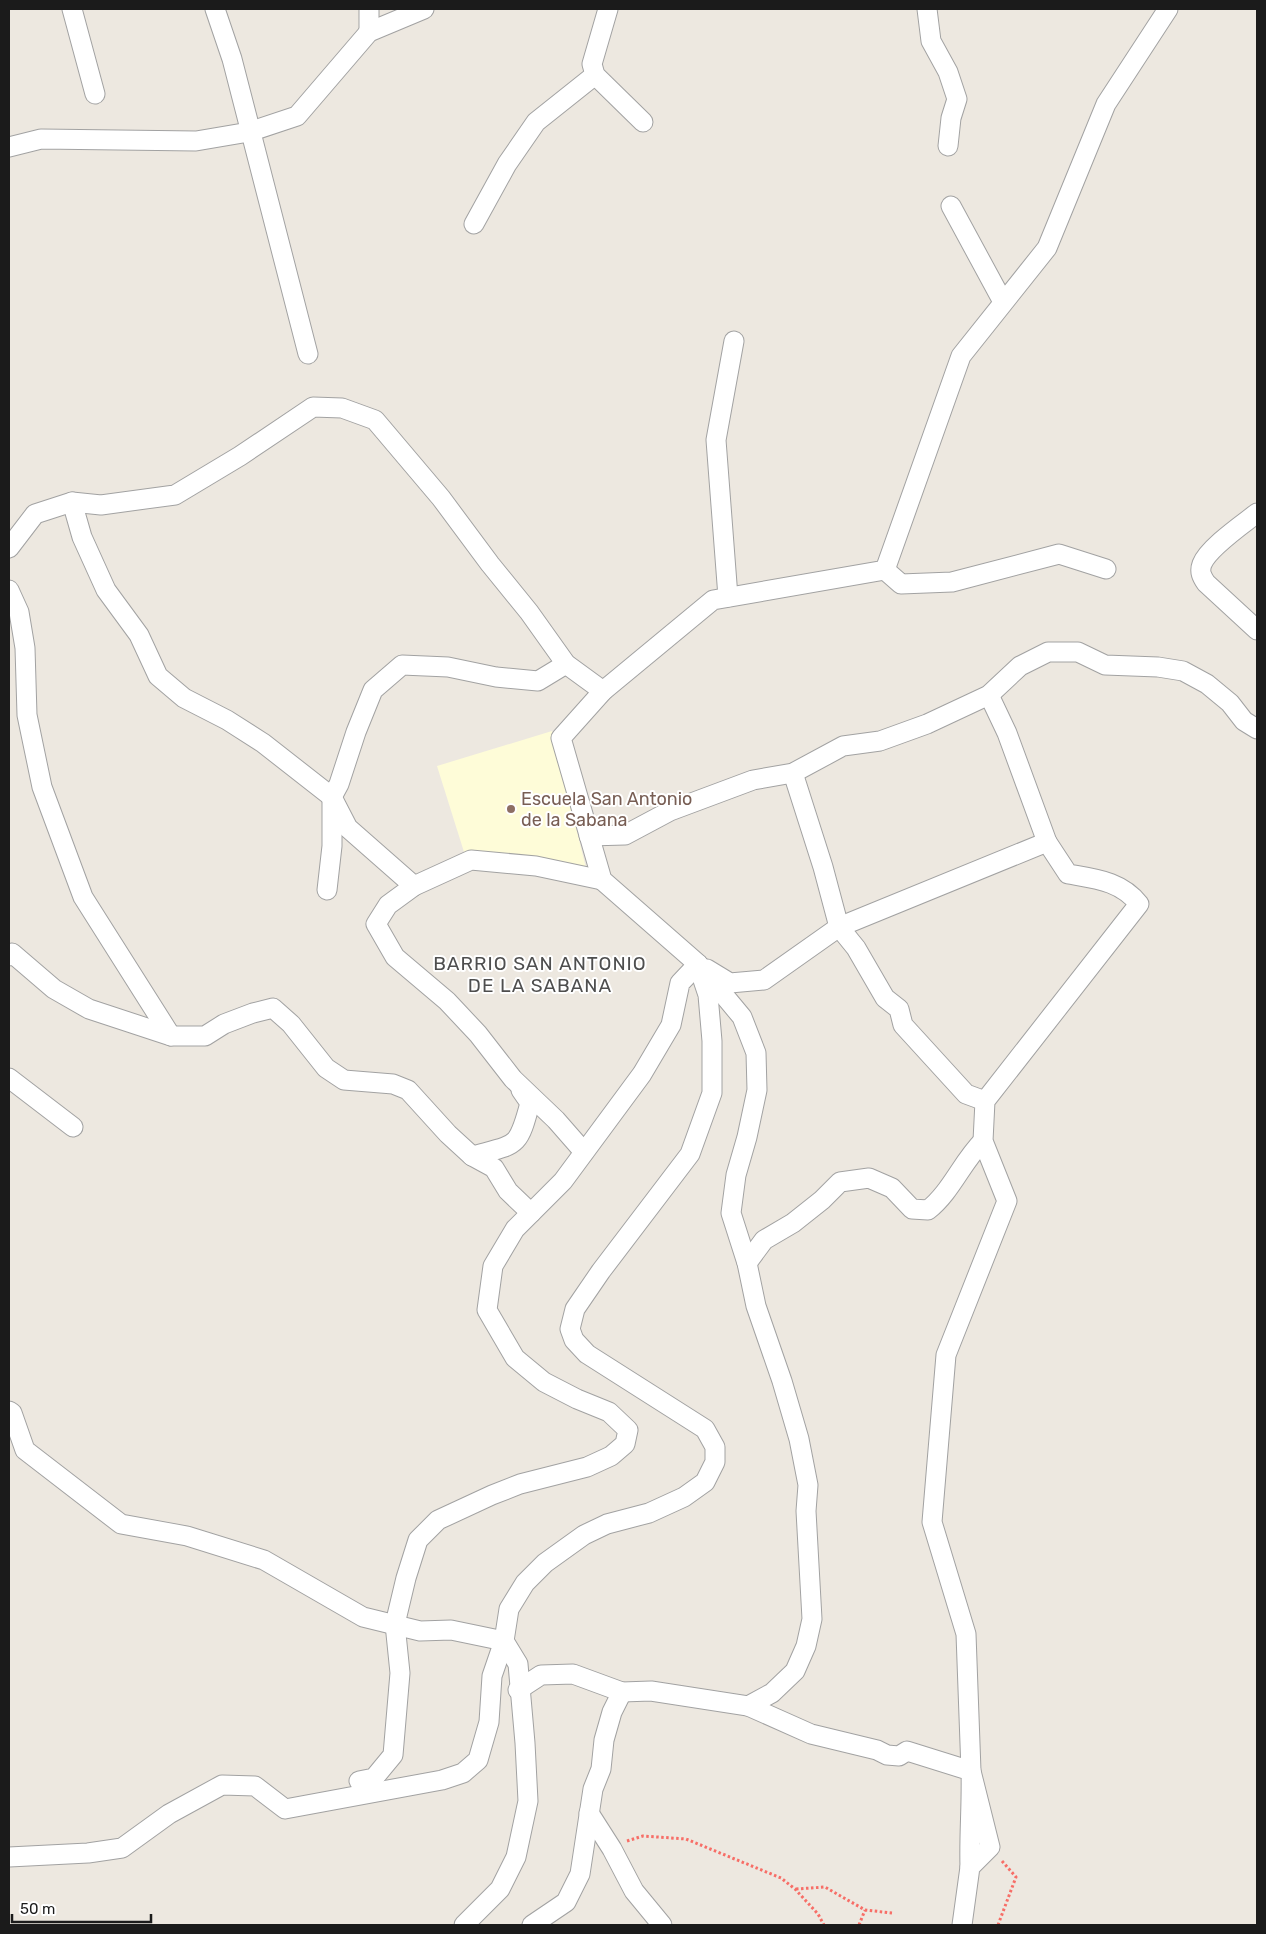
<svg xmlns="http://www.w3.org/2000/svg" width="1266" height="1934" viewBox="0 0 1266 1934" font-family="Rubik,sans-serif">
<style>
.education{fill:#fefcd8}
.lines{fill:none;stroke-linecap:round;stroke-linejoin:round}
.street-casing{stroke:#a2a2a2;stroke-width:21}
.path{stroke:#f76e67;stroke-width:3;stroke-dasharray:2.5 2.5;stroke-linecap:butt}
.street{stroke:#fff;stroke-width:19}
.education-dot{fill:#8d6e63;stroke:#fff;stroke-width:2}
.labels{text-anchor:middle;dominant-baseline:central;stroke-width:4;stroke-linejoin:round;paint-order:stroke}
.education-label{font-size:18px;fill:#785e54;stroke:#fff;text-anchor:start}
.neighbourhood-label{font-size:19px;letter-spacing:1px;fill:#4e4e4e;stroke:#fff}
</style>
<rect width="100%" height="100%" fill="#ede8e0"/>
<!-- education -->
<polygon class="education" points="552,731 586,868 464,852 437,766"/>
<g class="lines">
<!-- street casing -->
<g class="street-casing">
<g id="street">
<polyline points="72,9 95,94"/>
<polyline points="215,9 232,59 308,354"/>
<polyline points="608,9 592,64 595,75 643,122"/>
<polyline points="927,9 931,41 948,72 957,99 951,118 948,146"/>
<polyline points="369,32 369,9"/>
<polyline points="9,147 41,139 196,141 249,132 297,116 369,32 424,9"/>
<polyline points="951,206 1003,302"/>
<polyline points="474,224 507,164 536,122 595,75"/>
<polyline points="72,502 82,537 106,590 139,635 158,676 184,698 227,720 263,743 332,797 348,828 414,886"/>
<path d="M 1257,513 C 1243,524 1208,548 1202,564 C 1199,572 1202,577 1206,583 L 1257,630"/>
<polyline points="9,548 35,514 72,502 101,505 175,495 240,456 313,407 342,408 375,420 441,498 490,564 529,612 566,664 603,691"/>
<polyline points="885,570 901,584 952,582 1059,554 1106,569"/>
<polyline points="9,590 19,612 25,648 27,715 42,787 83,897 171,1036"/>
<polyline points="728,597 716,440 734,341"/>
<polyline points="989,695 1007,733 1047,842"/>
<polyline points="793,773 823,867 839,927 856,948 885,998 899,1009 903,1025 966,1094 985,1101"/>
<polyline points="589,836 625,835 670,811 753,780 793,773 843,746 880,741 927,724 989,695 1020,666 1048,652 1078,652 1105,665 1158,667 1183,671 1207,684 1230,703 1244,721 1257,729"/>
<polyline points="327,890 332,846 332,797 339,784 356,732 373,690 402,665 448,667 496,677 538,681 566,664"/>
<polyline points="9,956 12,953 54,989 89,1009 171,1036 205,1036 224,1024 253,1013 273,1008 291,1024 326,1068 344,1080 393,1084 408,1090 448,1134 472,1156 494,1168 508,1191 531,1213"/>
<path d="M 707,969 L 730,983 L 764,980 L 839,927 L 1047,842 L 1068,874 C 1096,879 1121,881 1139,904 L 985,1101 L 983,1141 L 1007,1201 L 946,1355 L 932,1522 L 966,1634 L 971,1771 L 990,1847 L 970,1867 L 962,1925"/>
<polyline points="9,1078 73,1127"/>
<polyline points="584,1152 556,1120 513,1079 478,1034 447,1001 395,957 376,924 388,905 414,886 471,860 536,866 602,880"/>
<path d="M 472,1156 C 517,1144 518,1149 530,1103 L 521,1090"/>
<path d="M 747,1263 L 764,1240 L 793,1223 L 822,1200 L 840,1182 L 869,1178 L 892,1188 L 912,1209 L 928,1210 C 951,1192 962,1162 983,1141"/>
<polyline points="9,1411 12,1413 25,1450 121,1524 187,1536 264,1560 363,1617 420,1631 451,1630 504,1641"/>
<polyline points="518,1690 541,1675 573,1674 622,1692 651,1691 748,1706 772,1693 795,1671 806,1646 812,1619 806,1511 808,1485 799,1439 782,1381 756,1306 747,1263 731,1213 736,1175 747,1137 757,1090 756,1053 742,1017 698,964 602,880 561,738 603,691 713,600 885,570 961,356 1047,248 1106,104 1168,9"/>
<path d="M 748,1706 L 811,1734 L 877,1750 L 887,1755 L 899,1756 L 907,1751 L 971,1771 C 972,1804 969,1834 970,1867"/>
<polyline points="359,1781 374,1778 393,1755 400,1673 395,1624 406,1578 418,1540 438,1520 492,1495 520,1484 587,1467 611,1456 625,1444 628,1430 609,1412 577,1399 544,1382 515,1358 487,1310 493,1266 515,1229 563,1181 642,1074 671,1025 680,983 698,964"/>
<polyline points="589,1813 612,1849 634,1891 662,1925"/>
<polyline points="9,1857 88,1853 122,1848 169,1814 222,1785 255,1786 285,1809 442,1780 463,1773 478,1760 489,1722 492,1676 504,1641 509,1609 525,1583 545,1563 584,1535 607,1524 649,1513 684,1497 705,1482 715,1462 715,1447 705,1429 587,1354 574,1340 570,1329 575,1309 601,1271 690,1154 712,1093 712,1041 708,995 701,974"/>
<polyline points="464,1925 500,1889 516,1857 528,1801 525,1743 518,1664 504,1641"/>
<polyline points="532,1925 566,1902 580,1874 593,1789 601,1769 604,1740 612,1712 622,1692"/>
</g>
</g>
<!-- path -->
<g class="path">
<polyline points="627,1841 643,1836 686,1839 781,1878 795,1889 818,1914 824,1925"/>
<polyline points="796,1889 825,1887 865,1910 892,1913"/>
<polyline points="859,1925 865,1910"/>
<polyline points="998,1925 1016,1877 1002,1861"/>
</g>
<!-- street -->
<use href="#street" class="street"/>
</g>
<!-- markers -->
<circle class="education-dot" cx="511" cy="809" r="5"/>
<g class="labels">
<!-- education labels -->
<g class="education-label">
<text x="521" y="799">Escuela San Antonio<tspan x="521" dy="21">de la Sabana</tspan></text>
</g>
<!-- neighbourhood labels -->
<g class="neighbourhood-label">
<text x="540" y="963">BARRIO SAN ANTONIO<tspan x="540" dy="22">DE LA SABANA</tspan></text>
</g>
</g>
<!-- border -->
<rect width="1266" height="1934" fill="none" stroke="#1b1b1b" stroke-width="20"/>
<!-- scale -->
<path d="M12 1914v8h139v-8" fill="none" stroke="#1b1b1b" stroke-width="2.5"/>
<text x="20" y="1914" font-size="15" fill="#1b1b1b" stroke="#ffffff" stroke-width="4" paint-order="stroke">50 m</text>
</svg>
